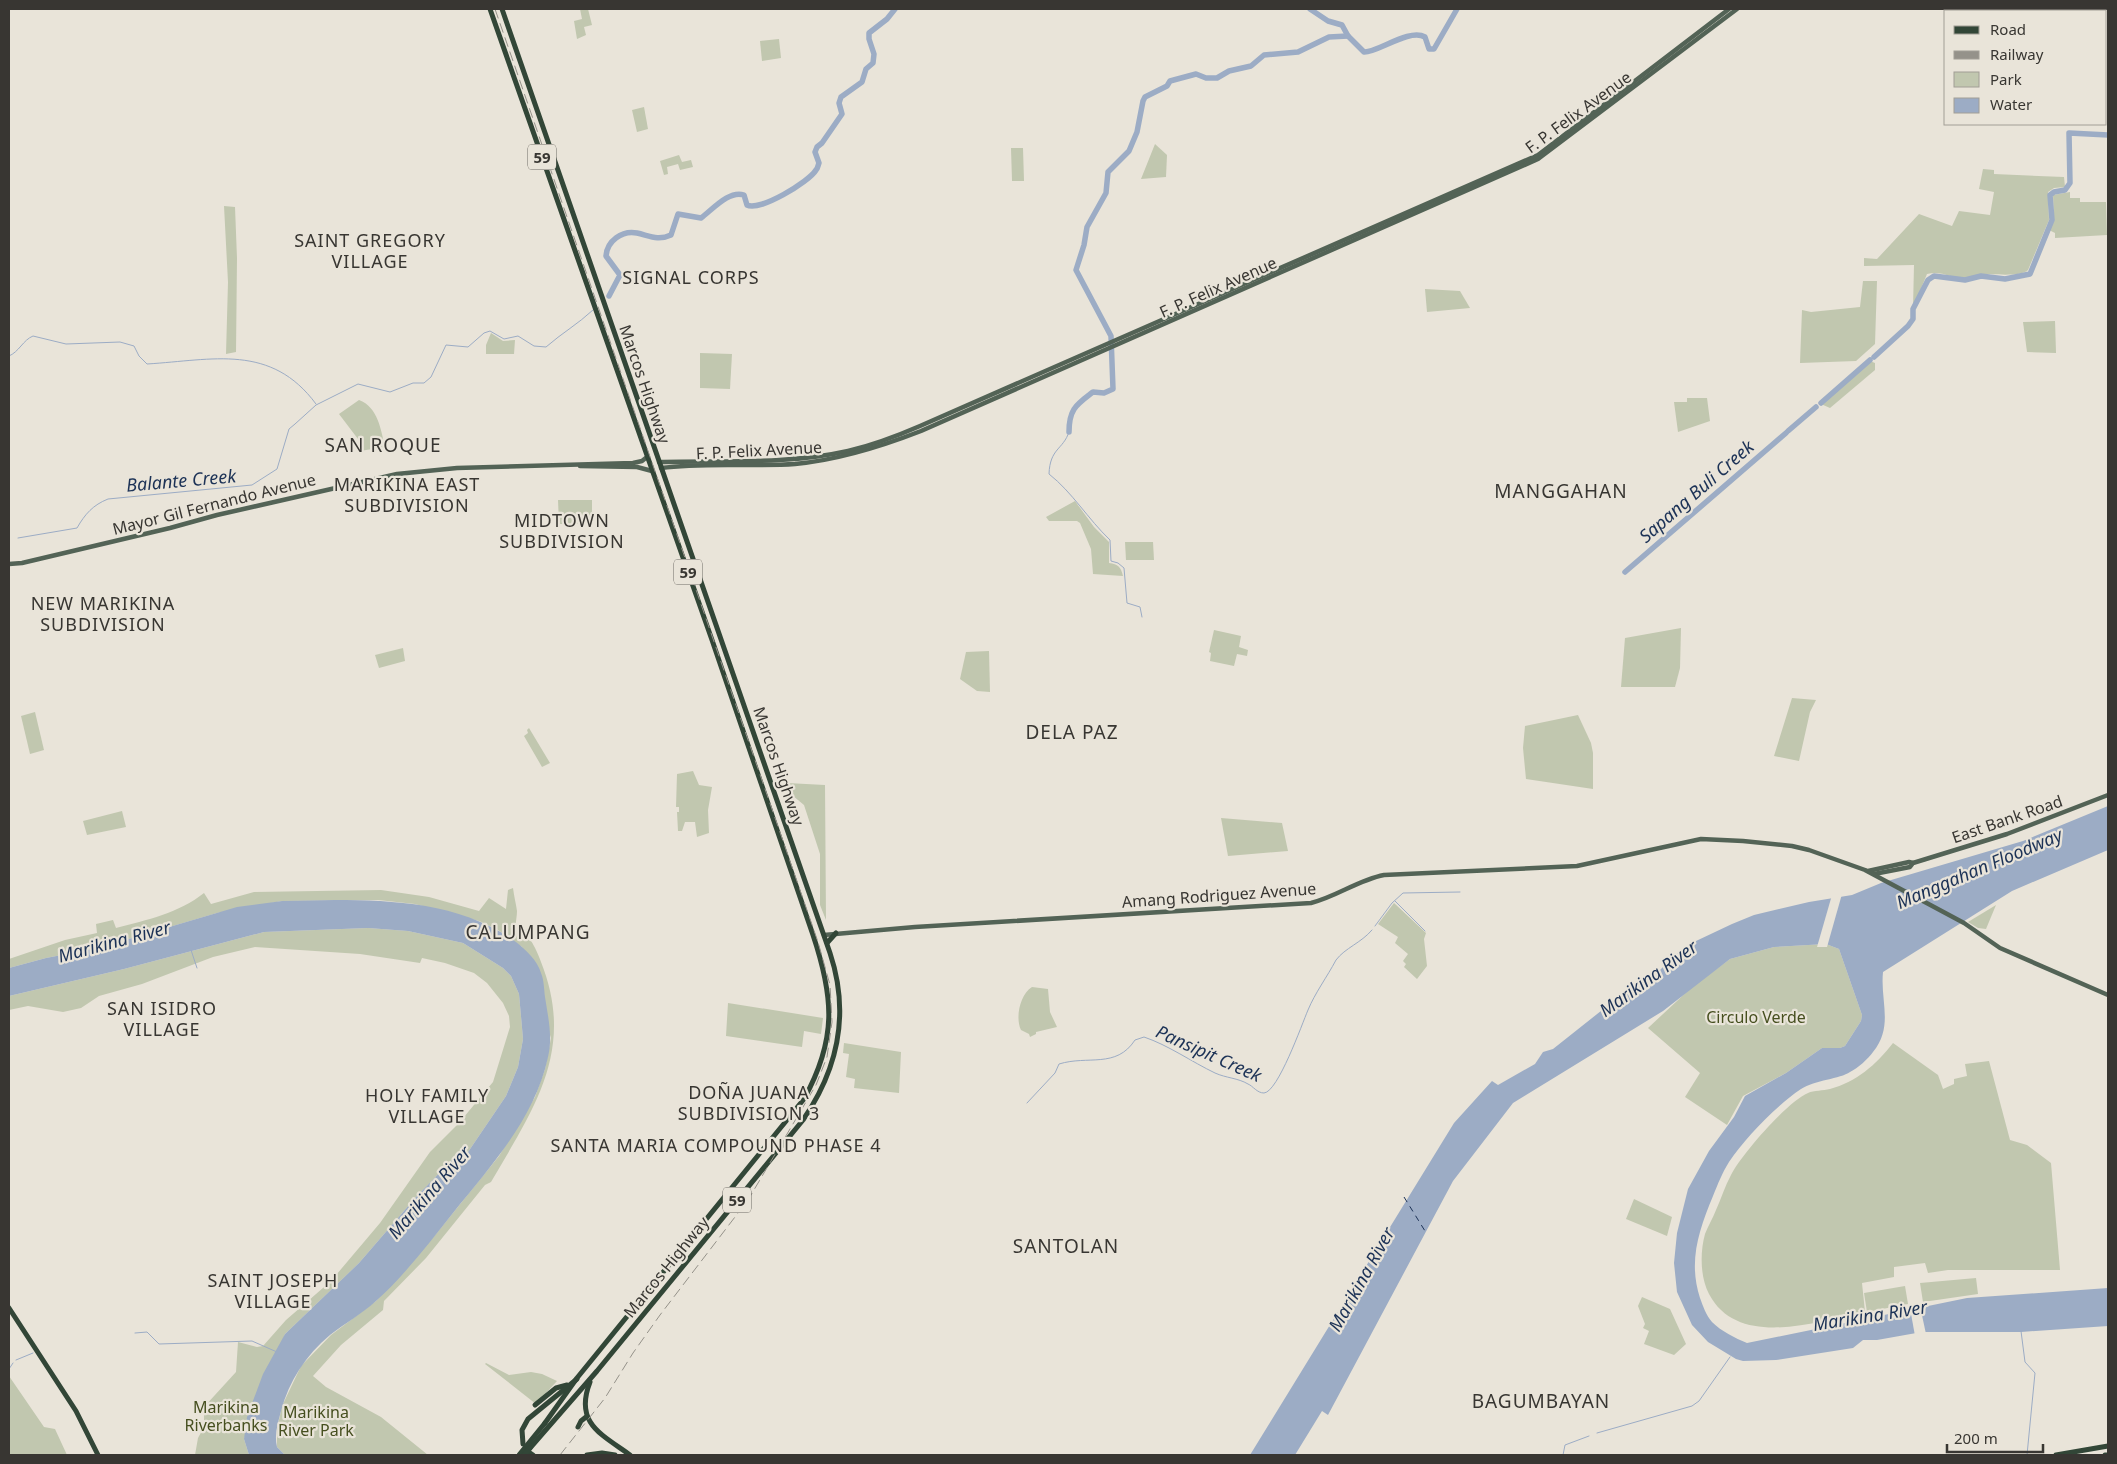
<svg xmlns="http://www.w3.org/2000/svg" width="2117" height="1464" viewBox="0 0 2117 1464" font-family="'Noto Sans',sans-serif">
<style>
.green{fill:#c1c7af}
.water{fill:#9cacc5}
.pier{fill:#e9e4d9}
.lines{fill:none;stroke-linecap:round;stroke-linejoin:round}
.stream{stroke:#9cacc5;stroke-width:1}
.river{stroke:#9cacc5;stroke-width:5.5}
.ferry{stroke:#1c3256;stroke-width:1;stroke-dasharray:6 5;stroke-linecap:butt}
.secondary{stroke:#536356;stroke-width:4.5}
.primary{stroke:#324637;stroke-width:5}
.rail{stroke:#95928a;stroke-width:1;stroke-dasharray:10 5;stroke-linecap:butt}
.primary-bridge{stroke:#324637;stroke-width:5}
.labels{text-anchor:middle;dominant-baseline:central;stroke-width:4.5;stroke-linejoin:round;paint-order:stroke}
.shield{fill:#e9e4d9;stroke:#6d6a64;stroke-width:1}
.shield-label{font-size:15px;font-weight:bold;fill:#383632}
.street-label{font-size:16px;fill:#383632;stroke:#e9e4d9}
.park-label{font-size:16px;fill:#464f1f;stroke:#e9e4d9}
.neighbourhood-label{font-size:18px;letter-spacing:1px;fill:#383632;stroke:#e9e4d9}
.water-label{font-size:18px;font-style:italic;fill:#1c3256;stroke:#e9e4d9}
.quarter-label{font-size:19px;letter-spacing:1px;fill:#383632;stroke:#e9e4d9}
</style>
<rect width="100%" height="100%" fill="#e9e4d9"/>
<!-- green -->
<g class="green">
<polygon points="580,9 588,9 592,25 584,27 586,35 577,39 574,21 582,19"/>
<polygon points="779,39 781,58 762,61 760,41"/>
<polygon points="644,107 648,129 637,132 632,110"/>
<polygon points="1155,144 1167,155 1166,177 1141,179"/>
<polygon points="1011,148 1023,148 1024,181 1012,181"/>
<polygon points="679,155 682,162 691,160 693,167 680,170 678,164 667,167 668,174 664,175 660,161"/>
<path d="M 1983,169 L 1994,170 L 1994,174 L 2064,177 L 2065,187 L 2054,188 L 2048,192 L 2049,220 L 2028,270 C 2022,277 1994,274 1983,274 C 1977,275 1971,279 1965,279 C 1951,278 1941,270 1927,274 L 1913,308 L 1914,265 L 1864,266 L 1864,258 L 1877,259 L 1919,214 L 1952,226 L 1959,211 L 1990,215 L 1994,192 L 1979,189 Z"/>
<polygon points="2070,192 2070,198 2080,198 2080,202 2106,202 2107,235 2055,238 2055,233 2049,230 2054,221 2053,195"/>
<polygon points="224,206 235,207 237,258 236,352 226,354 228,282"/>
<polygon points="1863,281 1877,281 1875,344 1856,361 1800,363 1802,310 1811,312 1860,307"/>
<polygon points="1425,289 1460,291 1470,308 1427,312"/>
<polygon points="2055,321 2056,353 2027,352 2023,322"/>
<polygon points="491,333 503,341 515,340 514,354 486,354 486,345"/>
<polygon points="700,353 732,354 730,389 700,388"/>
<polygon points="1870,361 1875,363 1875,370 1830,408 1821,404"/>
<polygon points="1687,398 1707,398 1710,421 1678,432 1674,402 1687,402"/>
<path d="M 359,400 C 378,407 381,430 385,447 L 360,451 L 358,439 L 339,414 Z"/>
<polygon points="558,500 592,500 592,524 559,524"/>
<path d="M 1075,501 L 1094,527 L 1109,542 L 1109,563 C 1118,564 1121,567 1123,576 L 1093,574 L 1091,549 L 1080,523 L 1077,521 L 1049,521 L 1046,517 Z"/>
<polygon points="1125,542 1153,542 1154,560 1126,560"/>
<polygon points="1681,628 1680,668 1675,687 1621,687 1625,638"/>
<polygon points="1214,630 1241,636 1239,647 1248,650 1247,656 1237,654 1234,666 1210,661 1211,653 1209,652"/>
<polygon points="403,648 405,661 379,668 375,655"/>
<polygon points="989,651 990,692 977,691 960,679 966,652"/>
<polygon points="1792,698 1816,700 1810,712 1799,761 1774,756"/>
<polygon points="35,712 44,750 30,754 21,716"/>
<polygon points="1578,715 1591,743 1593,753 1593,789 1526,779 1523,748 1525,726"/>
<polygon points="529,728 550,763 542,767 524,736 528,733 527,730"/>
<polygon points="693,771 699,785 712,787 708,810 709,833 697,837 695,822 685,822 682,831 678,831 677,812 679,812 679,807 676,807 677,774"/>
<polygon points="787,783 825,785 826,920 820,905 820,854 804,805 792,795"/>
<polygon points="122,811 126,827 87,835 83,821"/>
<polygon points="1221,818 1282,823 1288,851 1228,856"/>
<path d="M 513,888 C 514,896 516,904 517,911 C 517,917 515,924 516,930 C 519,937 526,937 531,941 C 534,945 539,956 541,962 C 576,1050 534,1108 491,1182 L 485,1185 L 426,1258 L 384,1301 L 383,1310 L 341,1345 L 313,1376 L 326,1387 L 381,1417 L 428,1455 L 285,1455 L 277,1447 L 277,1429 L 282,1406 L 301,1366 L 331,1335 L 376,1301 L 436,1234 L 499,1156 L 535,1097 L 545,1069 L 551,1038 L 522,947 L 498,930 L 479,921 L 415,904 L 378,900 L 282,901 L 217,913 L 98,948 L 46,958 L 9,968 L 9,959 L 65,940 L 97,933 L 96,924 L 113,920 L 116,928 C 147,920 179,913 204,893 L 211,904 L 254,892 L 381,890 L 429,897 L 479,911 L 489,898 L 506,909 L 508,890 Z"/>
<polygon points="1394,903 1426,933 1424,939 1427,966 1417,979 1404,967 1406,964 1403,961 1408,954 1395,943 1398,937 1378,924"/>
<polygon points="1996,905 1986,929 1978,928 1968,922"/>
<polygon points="368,928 408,931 463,943 503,968 511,976 519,994 523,1039 518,1067 506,1096 466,1155 454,1158 416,1197 359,1263 285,1334 244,1439 249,1455 195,1455 198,1438 204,1427 204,1407 236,1372 238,1342 257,1347 263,1346 286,1320 331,1281 380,1223 430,1152 459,1123 493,1082 510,1027 509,1016 503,1003 487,983 474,973 445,963 422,958 420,963 360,954 255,947 213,957 142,984 99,996 81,1008 63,1012 28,1006 9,1010 9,996 124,969 264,932"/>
<polygon points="1826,944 1839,949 1862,1015 1861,1021 1845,1046 1840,1048 1822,1048 1786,1073 1743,1096 1727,1125 1685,1097 1700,1073 1648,1028 1692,987 1730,959 1774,947"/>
<path d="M 1032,987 L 1048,989 L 1050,1012 L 1057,1027 L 1036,1032 L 1036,1034 L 1030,1037 L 1029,1034 L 1021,1030 C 1015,1018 1020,994 1032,987 Z"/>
<polygon points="728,1003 823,1018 821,1034 804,1031 802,1047 726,1036"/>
<polygon points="844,1043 901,1052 899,1093 854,1088 855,1079 846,1077 849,1054 843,1053"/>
<path d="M 1893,1043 L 1938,1075 L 1943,1089 L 1954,1084 L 1954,1079 L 1967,1076 L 1965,1064 L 1989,1061 L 2010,1140 L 2027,1145 L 2051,1163 L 2060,1270 L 1948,1270 L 1928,1273 L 1925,1263 L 1894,1267 L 1894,1277 L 1862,1283 L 1865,1312 C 1816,1322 1738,1349 1709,1294 C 1700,1277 1700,1252 1705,1234 C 1708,1226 1713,1218 1716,1210 C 1721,1199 1725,1186 1731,1175 C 1741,1155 1787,1102 1808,1093 C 1814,1090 1823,1091 1830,1089 C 1856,1082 1876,1065 1893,1043 Z"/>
<polygon points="1634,1199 1672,1217 1667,1236 1626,1219"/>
<polygon points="1976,1278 1978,1294 1923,1302 1920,1283"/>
<polygon points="1905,1286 1908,1304 1867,1312 1864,1293"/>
<polygon points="1642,1297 1670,1309 1686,1344 1674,1355 1644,1344 1649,1331 1643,1328 1645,1324 1638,1306"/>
<polygon points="486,1363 509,1375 531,1372 542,1374 557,1381 536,1404 485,1364"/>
<polygon points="9,1376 44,1427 55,1429 67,1455 9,1455"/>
</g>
<!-- water -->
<g class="water">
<path d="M 2108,806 L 2108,850 L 2012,891 L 1883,972 C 1880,1001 1894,1026 1873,1052 C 1868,1059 1858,1068 1850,1072 C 1840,1079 1815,1080 1801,1089 C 1777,1105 1745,1138 1729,1162 C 1722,1173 1718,1184 1713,1196 C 1699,1230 1688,1261 1700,1298 C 1703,1306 1706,1315 1712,1322 C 1721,1331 1735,1338 1747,1343 L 1967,1298 L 2108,1288 L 2108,1326 L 2021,1332 L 1922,1332 L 1877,1340 L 1863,1340 L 1853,1348 L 1821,1353 L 1776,1360 L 1743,1361 L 1736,1359 L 1708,1342 L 1692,1325 L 1677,1292 L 1674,1263 L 1677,1233 L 1688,1189 L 1709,1151 L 1734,1117 L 1745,1096 L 1786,1073 L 1822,1048 L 1840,1048 L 1845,1046 L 1861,1021 L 1862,1015 L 1839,949 L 1826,944 L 1774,947 L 1730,959 L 1663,1011 L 1513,1103 L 1453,1181 L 1328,1415 L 1322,1411 L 1295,1455 L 1250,1455 L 1454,1123 L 1492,1081 L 1498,1085 L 1535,1064 L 1543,1052 L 1553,1049 L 1611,1003 L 1659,971 L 1675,955 L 1696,941 L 1732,924 L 1754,915 L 1809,902 L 1852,895 L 1881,883 L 2023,841 Z"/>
<path d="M 335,900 C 397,900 464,904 516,942 C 526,950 537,960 541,973 C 544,980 544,989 545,997 C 548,1017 553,1037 548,1057 C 535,1118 491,1166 453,1213 C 429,1243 404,1276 376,1301 C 362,1314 345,1323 330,1335 C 306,1355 289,1381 281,1411 C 278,1423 274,1434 277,1447 L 285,1455 L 249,1455 L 244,1439 L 247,1417 L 263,1374 L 285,1334 L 359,1263 L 416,1197 L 454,1158 L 466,1155 L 506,1096 L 518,1067 L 523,1039 L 519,994 L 511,976 L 503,968 L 463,943 L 408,931 L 368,928 L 264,932 L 124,969 L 9,996 L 9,968 L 46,958 L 98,948 L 237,907 L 282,901 Z"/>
</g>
<!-- pier -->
<g class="pier">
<polygon points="1842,894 1827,947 1817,947 1832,895"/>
<polygon points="1920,1306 1926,1334 1915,1336 1910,1308"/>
</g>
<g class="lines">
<!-- stream -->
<g class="stream">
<path d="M 9,356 C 19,352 23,340 33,336 L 66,344 L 120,342 L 134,346 L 139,356 L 147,364 C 213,360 271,343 316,404"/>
<path d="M 1069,432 C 1063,450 1050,448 1049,474 C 1072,492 1088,519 1110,540 L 1111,561 L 1118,563 L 1124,568 L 1127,603 L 1140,607 L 1142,617"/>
<path d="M 18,538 L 77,528 C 85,514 93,505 108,499 L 252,485 L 277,469 L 289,429 L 295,424 L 316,405 L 358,384 L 390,392 L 413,383 L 424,383 L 431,377 L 446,345 L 468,347 L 484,333 L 490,331 L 504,339 L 518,336 L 534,346 L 546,347 C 562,333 578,324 593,310"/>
<polyline points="1395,901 1425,931"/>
<polyline points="1375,926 1392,903 1403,893 1460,892"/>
<polyline points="191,950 197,968"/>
<path d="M 1027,1103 L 1055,1073 L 1059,1064 C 1088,1055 1116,1069 1135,1040 L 1144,1037 C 1168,1045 1192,1062 1215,1073 C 1226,1078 1238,1078 1248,1084 C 1253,1086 1257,1093 1264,1093 C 1278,1092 1302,1024 1308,1010 C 1315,993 1327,977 1336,960 C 1345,948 1361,943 1372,930"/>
<polyline points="2021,1331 2025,1362 2035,1373 2027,1455"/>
<polyline points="135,1333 147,1332 159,1344 252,1341 277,1352"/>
<polyline points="16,1360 33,1353"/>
<polyline points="9,1369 13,1363"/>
<polyline points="1597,1433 1692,1406 1699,1401 1730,1357"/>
<polyline points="1563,1455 1565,1445 1589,1436"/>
</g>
<!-- river -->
<g class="river">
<path d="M 1310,9 L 1328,21 L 1342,25 L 1348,36 L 1364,52 C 1377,53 1409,28 1425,37 L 1429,49 L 1434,49 L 1457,9"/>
<path d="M 609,296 L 620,275 L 606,256 C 607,241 622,230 637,233 C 650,236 658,241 671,235 L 678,214 L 701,218 C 713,209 729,190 744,195 L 747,205 C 759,212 809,182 816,170 C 818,168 818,165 819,163 L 815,152 L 817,147 L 822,143 L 842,114 L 839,103 L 841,97 L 862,82 L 866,69 L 873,63 L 874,54 L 869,39 L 869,33 L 887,19 L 895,9"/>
<polyline points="1874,357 1908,326 1913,319 1913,309 1928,280 1934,276 1965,280 1981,276 2005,279 2030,274 2052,220 2050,195 2054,192 2065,190 2070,183 2069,133 2108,135"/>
<polyline points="1821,403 1870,360"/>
<polyline points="1788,431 1816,407"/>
<path d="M 1069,432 C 1069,409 1076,405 1093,392 L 1104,393 L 1113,389 L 1111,336 L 1076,270 L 1084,245 L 1087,227 L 1106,193 L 1108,172 L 1129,151 L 1137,132 L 1143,101 L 1145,97 L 1167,86 L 1170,81 L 1196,74 L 1206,78 L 1217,78 L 1229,71 L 1251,66 L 1264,55 L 1298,52 L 1329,37 L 1348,36"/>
<polyline points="1625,572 1786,433"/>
</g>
<!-- ferry -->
<polyline class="ferry" points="1404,1197 1425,1231"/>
<!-- secondary -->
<g class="secondary">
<path d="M 659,462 C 722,460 786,465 848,451 C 873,445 897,436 920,426 L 1538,155 L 1729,9"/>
<polyline points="580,466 637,467 652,471"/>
<path d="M 661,468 C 705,462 751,467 795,464 C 839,460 880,447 921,431 L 1538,159 L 1737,9"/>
<polyline points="9,564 22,563 170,528 217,515 397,474 457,468 633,463 642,461 647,457"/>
<polyline points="1868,871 1909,862 1913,863"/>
<polyline points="1874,874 1910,867 1913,863 2007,834 2108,795"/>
<path d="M 824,935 L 915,927 L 1311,903 C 1336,897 1358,880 1384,875 L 1577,866 L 1701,839 L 1743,841 L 1792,846 L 1809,850 L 1865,870 L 1964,923 L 2000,948 L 2108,995"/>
</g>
<!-- primary -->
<g class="primary">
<path d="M 490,9 L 712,640 L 813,935 C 834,998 837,1039 804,1099 L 577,1378 L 545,1423"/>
<path d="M 502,9 L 830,953 C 850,1013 838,1069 803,1120 L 597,1371 L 530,1448"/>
<polyline points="827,943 836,933"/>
<polyline points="9,1308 76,1411 98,1455"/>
<path d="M 590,1382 C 574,1423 601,1434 630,1455"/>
<polyline points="535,1405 556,1388 567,1385"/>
<polyline points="578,1427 581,1421 586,1417"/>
<polyline points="523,1444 522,1430 528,1419 577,1379"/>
<polyline points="530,1453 533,1455"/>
<polyline points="587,1455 602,1453 615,1455"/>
<polyline points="2056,1455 2108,1446"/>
<polyline points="2105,1455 2108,1455"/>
</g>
<!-- rail -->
<polyline class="rail" points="495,9 818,942 830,985 832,1022 827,1057 816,1085 748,1200 660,1315 633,1353 605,1398 560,1455"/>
<!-- primary-bridge -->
<g class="primary-bridge">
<polyline points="519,1455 545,1423"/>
<polyline points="524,1455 530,1448"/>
</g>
</g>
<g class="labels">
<!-- shield labels -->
<g class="shield">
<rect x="528" y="144.5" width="28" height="25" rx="4"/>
<rect x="674" y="559.5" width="28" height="25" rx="4"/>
<rect x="723" y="1187.5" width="28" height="25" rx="4"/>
</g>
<g class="shield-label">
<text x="542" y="157">59</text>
<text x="688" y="572">59</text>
<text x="737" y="1200">59</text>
</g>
<!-- street labels -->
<g class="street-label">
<text transform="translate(1578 112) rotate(-36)">F. P. Felix Avenue</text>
<text transform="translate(1218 287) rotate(-24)">F. P. Felix Avenue</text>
<text transform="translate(645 384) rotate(71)">Marcos Highway</text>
<text transform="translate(759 450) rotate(-3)">F. P. Felix Avenue</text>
<text transform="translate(214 504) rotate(-14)">Mayor Gil Fernando Avenue</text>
<text transform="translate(779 766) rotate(71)">Marcos Highway</text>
<text transform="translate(2007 819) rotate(-19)">East Bank Road</text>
<text transform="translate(1219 895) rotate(-4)">Amang Rodriguez Avenue</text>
<text transform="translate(666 1267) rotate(-51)">Marcos Highway</text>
</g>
<!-- park labels -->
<g class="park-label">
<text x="1756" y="1017">Circulo Verde</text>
<text x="226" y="1407">Marikina<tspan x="226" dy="18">Riverbanks</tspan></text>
<text x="316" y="1412">Marikina<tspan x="316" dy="18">River Park</tspan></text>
</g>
<!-- neighbourhood labels -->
<g class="neighbourhood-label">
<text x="370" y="240">SAINT GREGORY<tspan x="370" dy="21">VILLAGE</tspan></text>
<text x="691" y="277">SIGNAL CORPS</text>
<text x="407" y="484">MARIKINA EAST<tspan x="407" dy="21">SUBDIVISION</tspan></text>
<text x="562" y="520">MIDTOWN<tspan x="562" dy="21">SUBDIVISION</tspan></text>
<text x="103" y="603">NEW MARIKINA<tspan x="103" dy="21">SUBDIVISION</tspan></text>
<text x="162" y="1008">SAN ISIDRO<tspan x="162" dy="21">VILLAGE</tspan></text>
<text x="749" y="1092">DOÑA JUANA<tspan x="749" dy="21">SUBDIVISION 3</tspan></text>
<text x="427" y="1095">HOLY FAMILY<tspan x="427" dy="21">VILLAGE</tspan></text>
<text x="716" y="1145">SANTA MARIA COMPOUND PHASE 4</text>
<text x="273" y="1280">SAINT JOSEPH<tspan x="273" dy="21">VILLAGE</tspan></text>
</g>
<!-- water labels -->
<g class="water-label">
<text transform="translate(181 480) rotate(-5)">Balante Creek</text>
<text transform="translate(1696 491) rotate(-41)">Sapang Buli Creek</text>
<text transform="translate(1979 868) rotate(-23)">Manggahan Floodway</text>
<text transform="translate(114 941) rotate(-15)">Marikina River</text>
<text transform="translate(1648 978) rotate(-36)">Marikina River</text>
<text transform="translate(1209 1053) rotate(24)">Pansipit Creek</text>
<text transform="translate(429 1192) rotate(-49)">Marikina River</text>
<text transform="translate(1361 1279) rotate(-61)">Marikina River</text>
<text transform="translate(1870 1315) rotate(-9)">Marikina River</text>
</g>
<!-- quarter labels -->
<g class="quarter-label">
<text x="383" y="445">SAN ROQUE</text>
<text x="1561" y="491">MANGGAHAN</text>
<text x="1072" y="732">DELA PAZ</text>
<text x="528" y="932">CALUMPANG</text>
<text x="1066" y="1246">SANTOLAN</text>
<text x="1541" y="1401">BAGUMBAYAN</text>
</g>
</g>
<!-- border -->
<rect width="2117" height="1464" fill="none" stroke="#383632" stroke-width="20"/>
<!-- legend -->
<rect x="1944" y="10" width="162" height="115" fill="#e9e4d9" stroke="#a29e96"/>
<rect x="1954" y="26" width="25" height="8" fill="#324637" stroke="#a29e96"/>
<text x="1990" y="35" font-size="15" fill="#383632">Road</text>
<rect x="1954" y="51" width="25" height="8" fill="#95928a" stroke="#a29e96"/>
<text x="1990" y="60" font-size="15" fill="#383632">Railway</text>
<rect x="1954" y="72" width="25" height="15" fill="#c1c7af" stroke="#a29e96"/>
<text x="1990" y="85" font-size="15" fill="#383632">Park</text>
<rect x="1954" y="98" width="25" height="15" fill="#9cacc5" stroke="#a29e96"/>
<text x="1990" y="110" font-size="15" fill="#383632">Water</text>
<!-- scale -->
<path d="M1947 1444v8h96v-8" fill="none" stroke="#383632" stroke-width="2.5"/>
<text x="1954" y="1444" font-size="15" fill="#383632" stroke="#e9e4d9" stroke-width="4" paint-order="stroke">200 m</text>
</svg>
